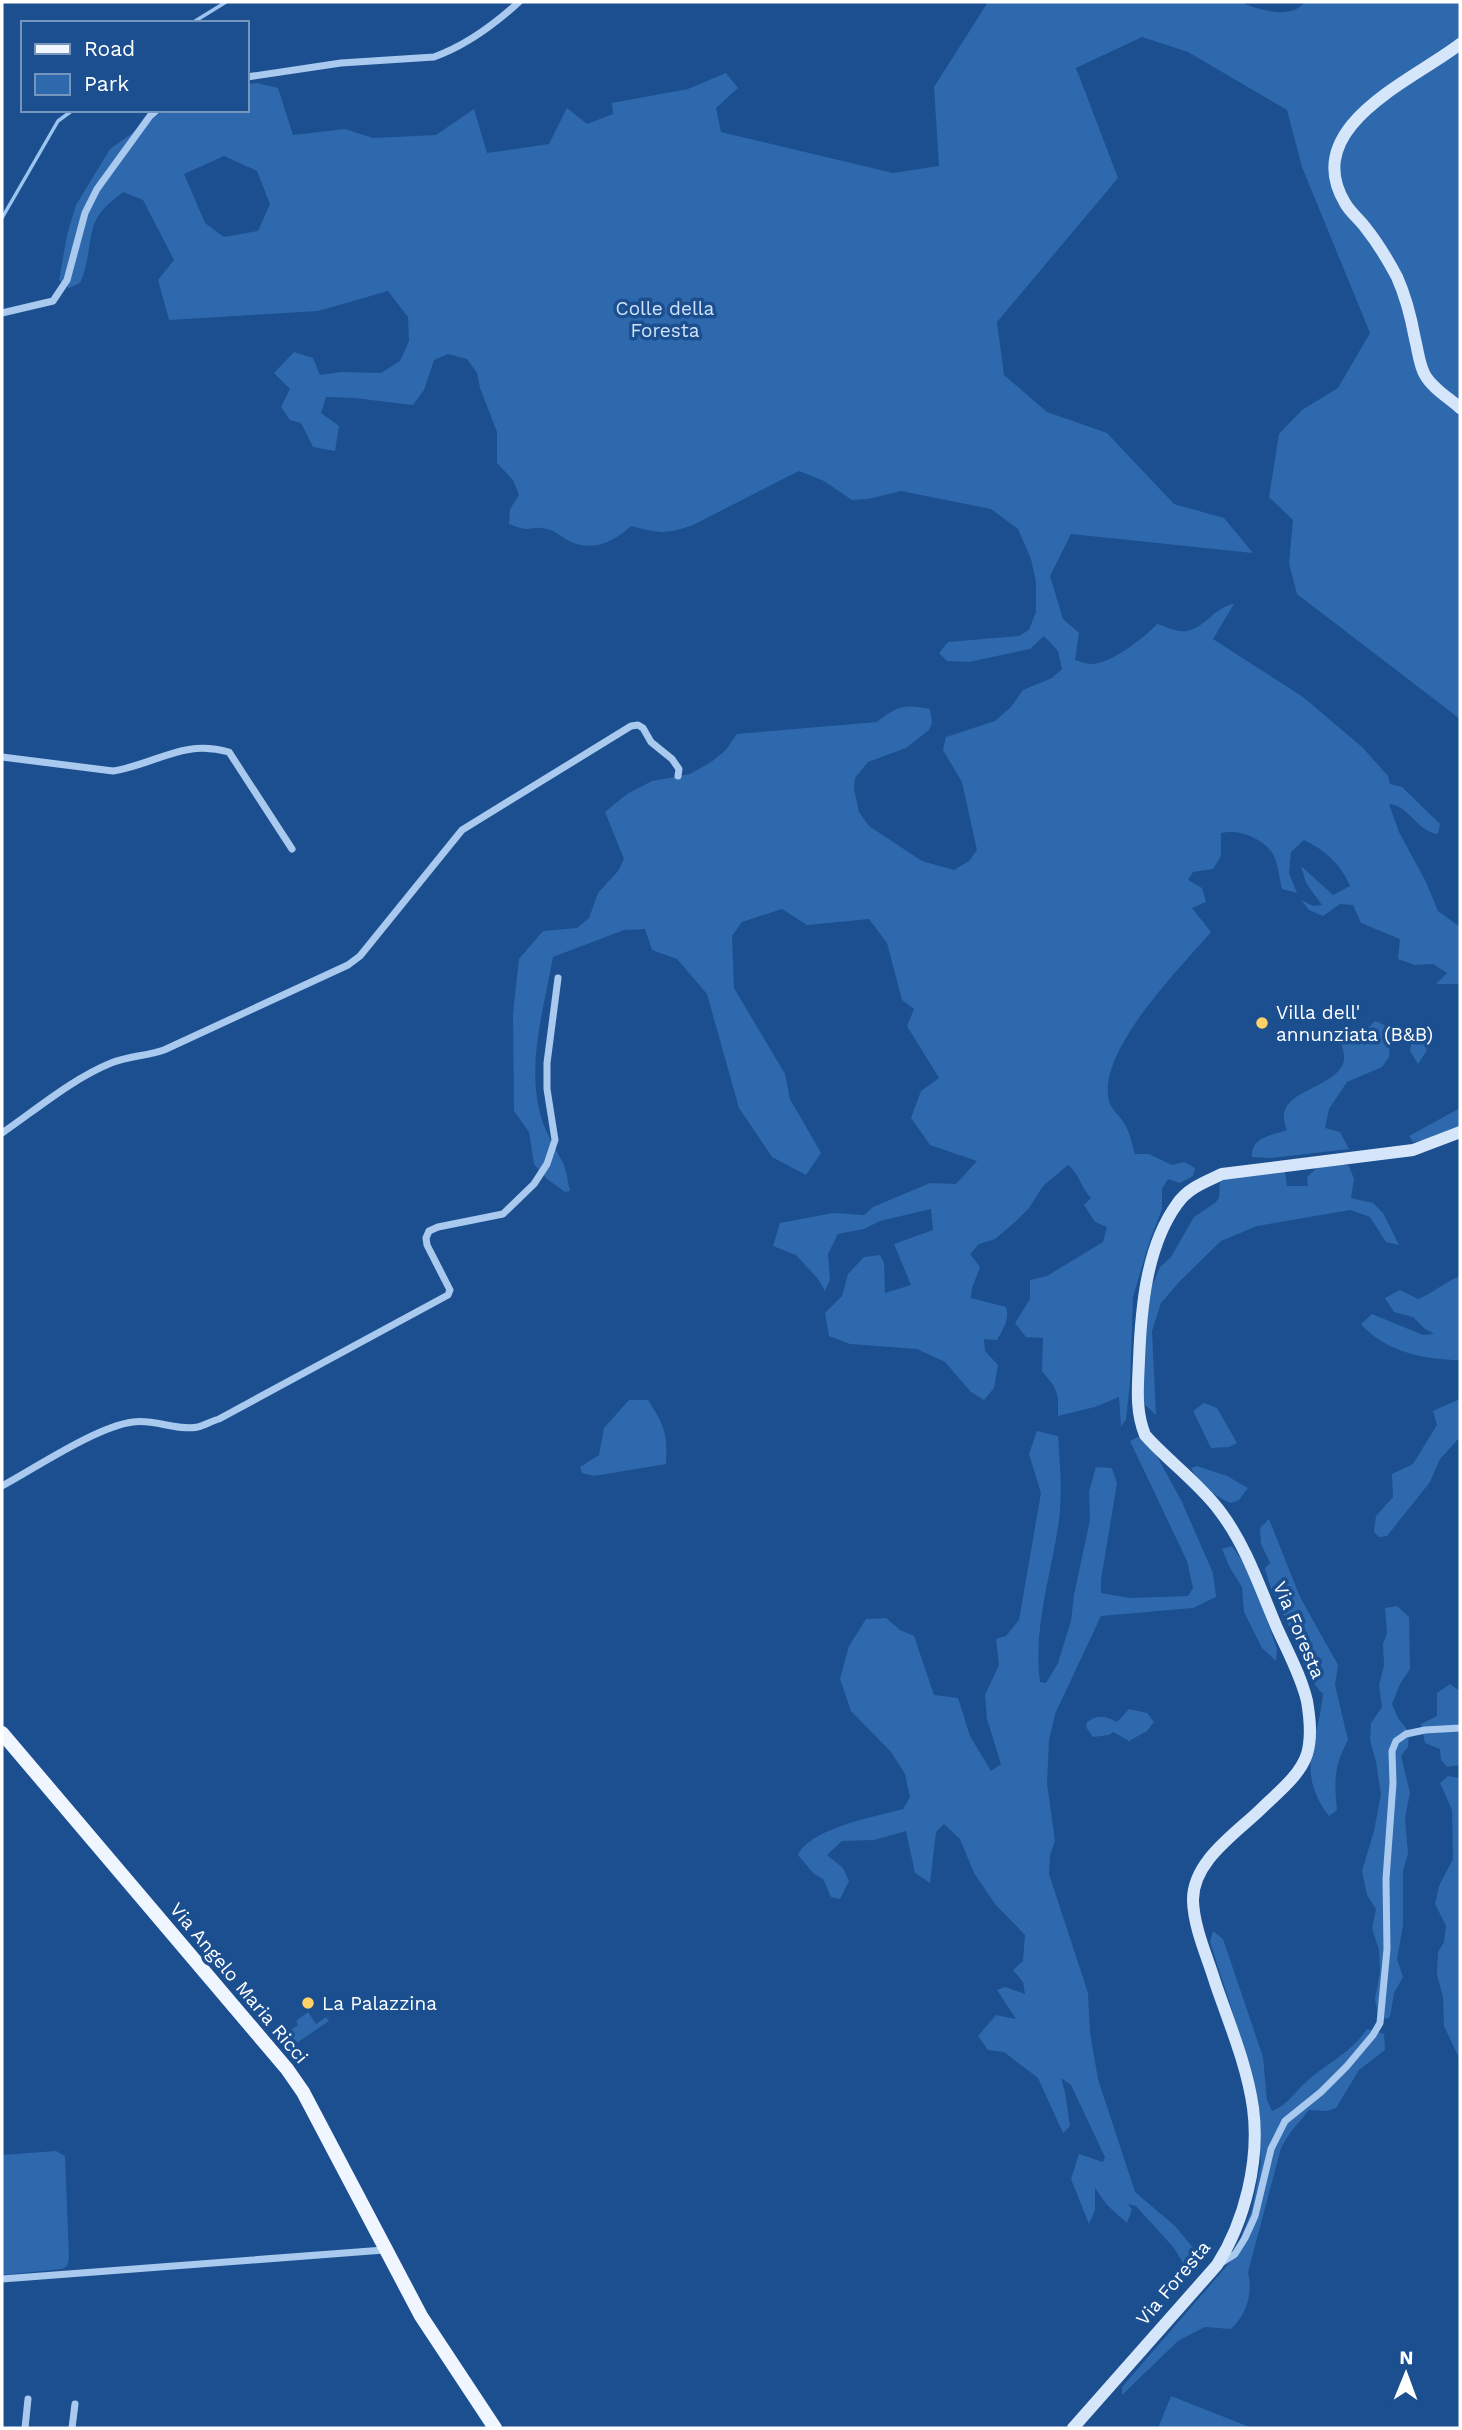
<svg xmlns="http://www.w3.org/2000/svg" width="1462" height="2430" viewBox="0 0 1462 2430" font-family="'Work Sans',sans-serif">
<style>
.green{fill:#2e69ad;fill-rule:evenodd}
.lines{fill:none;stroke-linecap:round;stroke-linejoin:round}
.stream{stroke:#9cc4f0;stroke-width:3.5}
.street{stroke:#a9c9ee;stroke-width:7}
.secondary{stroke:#d6e6fa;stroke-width:12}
.primary{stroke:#f0f6ff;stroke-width:14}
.poi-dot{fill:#ffd166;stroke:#1b4f8f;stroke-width:2.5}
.labels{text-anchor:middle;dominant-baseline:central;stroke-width:7;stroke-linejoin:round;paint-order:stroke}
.park-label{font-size:19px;fill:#cfe3fa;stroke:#1b4f8f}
.poi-label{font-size:19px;fill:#fff;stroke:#1b4f8f;text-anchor:start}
.street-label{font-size:19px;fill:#fff;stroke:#1b4f8f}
</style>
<rect width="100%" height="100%" fill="#1b4f8f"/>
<!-- green -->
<g class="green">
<path d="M 988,2 L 1240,2 C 1258,9 1290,21 1305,2 L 1460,2 L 1460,719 L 1297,594 L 1289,563 L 1293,520 L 1269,497 L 1279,434 L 1302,410 L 1338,388 L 1370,333 L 1302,167 L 1287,110 L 1188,52 L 1142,37 L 1076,68 L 1118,178 L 997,322 L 1004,375 L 1047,412 L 1107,433 L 1174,504 L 1224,518 L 1253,553 L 1071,534 L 1050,576 L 1063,619 L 1079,633 L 1075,660 C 1080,661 1086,664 1091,664 C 1111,664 1144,638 1157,624 C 1164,626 1172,630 1179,631 C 1203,634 1212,607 1234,604 L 1213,639 L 1303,697 L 1362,747 L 1388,776 L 1390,784 L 1402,787 L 1440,824 L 1438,834 C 1416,831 1409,805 1389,804 L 1399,832 L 1426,882 L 1438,911 L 1460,927 L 1460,984 L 1436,984 L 1447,973 L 1433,964 L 1415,965 L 1398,959 L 1400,939 L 1361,923 L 1353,905 L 1340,904 L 1323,916 L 1309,910 L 1301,900 L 1313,906 L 1322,905 L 1306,883 L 1301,866 L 1333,895 L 1350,886 C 1341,864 1325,850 1304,840 L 1291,852 L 1289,873 L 1297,893 L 1282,889 C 1279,878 1278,860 1271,851 C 1260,837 1238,829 1221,833 L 1221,856 L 1213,869 L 1193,872 L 1188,880 L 1202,888 L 1206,902 L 1192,908 L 1211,932 C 1181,967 1096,1052 1109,1101 C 1111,1109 1120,1116 1124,1123 C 1130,1132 1132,1144 1135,1154 L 1149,1154 L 1172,1165 L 1184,1162 L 1195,1168 L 1193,1176 L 1180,1183 L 1168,1179 L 1162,1189 L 1162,1209 L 1150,1240 L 1133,1297 L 1130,1383 L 1126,1419 L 1121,1427 L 1119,1397 L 1095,1407 L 1058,1416 L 1058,1398 L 1054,1386 L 1042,1371 L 1043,1338 L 1026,1337 L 1015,1323 L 1030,1299 L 1030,1280 L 1047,1276 L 1103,1242 L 1107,1227 L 1095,1222 L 1084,1205 L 1091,1198 C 1081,1188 1079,1173 1068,1165 L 1043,1186 L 1029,1208 L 1015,1222 L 995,1239 L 979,1244 L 970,1254 L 980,1267 L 972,1288 L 971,1298 L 1006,1307 C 1010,1319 1003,1329 997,1340 L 984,1339 L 985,1351 L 998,1365 L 994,1388 L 984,1400 L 971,1392 L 945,1362 L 917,1349 L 850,1344 L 829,1336 L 825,1313 L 842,1296 L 848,1274 L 864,1257 L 880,1255 L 884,1263 L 885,1293 L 911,1285 L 894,1244 L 933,1230 L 931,1209 L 880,1221 L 864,1229 L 838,1234 L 828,1254 L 830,1280 L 825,1291 L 818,1279 L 796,1255 L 773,1246 L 780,1223 L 833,1213 L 864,1215 L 873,1207 L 930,1183 L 956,1184 L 977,1161 L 930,1145 L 911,1118 L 921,1091 L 939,1078 L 907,1026 L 914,1009 L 902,1000 L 887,943 L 869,919 L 807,925 L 782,909 L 742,922 L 732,936 L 734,988 L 785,1074 L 790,1099 L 821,1153 L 806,1175 L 772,1157 L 739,1108 L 707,994 L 677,959 L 652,950 L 645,929 L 624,930 L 553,957 C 544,1008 526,1065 541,1117 C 546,1134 556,1149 564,1165 C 567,1173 568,1183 570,1191 L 565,1192 L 547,1179 L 534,1164 L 529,1132 L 514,1111 L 513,1013 L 519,959 L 543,931 L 577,928 L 589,918 L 598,893 L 618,871 L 624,859 L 605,812 L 627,794 L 652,781 L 690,774 L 711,762 L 725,751 L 737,734 L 877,722 C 897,706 905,704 930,709 L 932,723 L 929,730 L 906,748 L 868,762 L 855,778 L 854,789 L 859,812 L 869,826 L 922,861 L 954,870 L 969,861 L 977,850 L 962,782 L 943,750 L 946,737 L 995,721 L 1011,707 L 1023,690 L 1052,678 L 1062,669 L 1058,651 L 1044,636 L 1030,649 L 969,662 L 947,661 L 939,653 L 948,642 L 1019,636 L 1029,630 L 1036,612 L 1036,582 L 1031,559 L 1018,529 L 991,509 L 901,491 L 868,499 L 852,500 L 824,481 L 799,471 L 693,525 C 665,535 659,533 631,526 C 615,541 594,552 571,542 C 561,537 554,529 542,528 C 536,527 531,529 525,529 C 520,528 514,526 509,524 L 510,509 L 519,495 L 513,480 L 497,463 L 497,432 L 480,388 L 477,373 L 467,359 L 448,354 L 434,360 L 424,390 L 413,405 L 354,398 L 326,397 L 321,413 L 339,426 L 335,451 L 313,447 L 301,423 L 290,420 L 281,407 L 290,389 L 274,373 L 294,352 L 313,358 L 320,375 L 341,372 L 381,373 L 400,361 L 409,341 L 408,317 L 388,291 L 318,311 L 169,320 L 158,280 L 174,260 L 143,200 L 123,192 C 113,200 102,208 96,220 C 88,236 90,263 80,283 L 69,288 L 59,280 L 67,235 L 76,205 L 110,149 L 165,110 L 247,110 L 247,84 L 257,83 L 278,88 L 293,135 L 345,129 L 373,138 L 436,135 L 474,109 L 487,153 L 549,144 L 567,108 L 587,124 L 613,114 L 612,103 L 688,89 L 726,73 L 738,88 L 716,108 L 721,132 L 893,173 L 939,166 L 934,87 ZM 224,156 L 257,171 L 270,204 L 258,231 L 224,237 L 205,223 L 184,174 Z"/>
<path d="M 1375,1021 L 1392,1028 L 1406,1027 L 1422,1038 L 1427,1050 L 1418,1064 L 1410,1051 L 1412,1039 L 1401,1032 L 1390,1044 L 1389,1057 L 1382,1067 L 1347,1082 L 1329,1109 L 1325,1128 L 1340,1132 L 1349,1149 L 1271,1158 L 1252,1157 C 1251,1136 1272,1136 1287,1130 C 1270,1091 1327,1092 1342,1066 C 1347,1058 1342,1047 1340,1039 L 1359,1037 Z"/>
<polygon points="1460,1108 1460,1126 1434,1138 1413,1142 1409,1136"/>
<polygon points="1336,1162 1349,1166 1354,1179 1351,1198 1373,1203 1383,1213 1399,1245 1386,1242 1370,1217 1350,1210 1257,1226 1221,1241 1180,1281 1161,1303 1152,1331 1156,1415 1144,1404 1143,1373 1150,1291 1160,1267 1171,1257 1194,1217 1215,1203 1219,1198 1220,1182 1237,1170 1285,1172 1287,1186 1308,1186 1307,1177 1319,1166"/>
<path d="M 1460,1276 L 1460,1360 C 1426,1360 1385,1352 1361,1324 L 1372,1314 L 1423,1335 L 1434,1334 L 1424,1328 L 1413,1317 L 1394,1312 L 1385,1298 L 1400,1290 L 1418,1299 C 1433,1293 1445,1282 1460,1276 Z"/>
<polygon points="1460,1399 1460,1437 1440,1459 1430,1482 1387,1536 1379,1537 1374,1532 1376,1516 1393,1497 1392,1474 1413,1464 1437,1425 1433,1411"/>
<path d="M 629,1400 L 648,1400 C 664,1425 668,1433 666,1464 L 594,1476 L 582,1473 L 580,1467 L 599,1455 L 604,1428 Z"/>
<polygon points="1204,1403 1217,1408 1237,1443 1229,1447 1211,1448 1193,1411"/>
<path d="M 1037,1431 L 1058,1436 C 1060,1466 1063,1497 1058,1527 C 1050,1579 1033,1629 1040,1682 L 1046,1683 L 1058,1663 L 1071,1621 L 1074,1595 L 1090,1520 L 1089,1491 L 1096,1467 L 1112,1468 L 1117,1483 L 1101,1580 L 1101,1593 L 1130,1598 L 1188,1596 L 1193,1588 L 1187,1561 L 1130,1441 L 1138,1437 L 1152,1447 L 1182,1502 L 1213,1573 L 1216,1597 L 1193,1608 L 1101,1616 L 1055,1714 L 1049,1740 L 1047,1783 L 1055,1841 L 1050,1855 L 1049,1874 L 1088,1993 L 1090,2033 L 1098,2079 L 1135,2192 L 1175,2226 L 1195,2250 L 1187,2270 L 1174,2248 L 1136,2206 L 1128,2204 L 1132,2209 L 1127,2223 L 1107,2205 L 1095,2188 L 1095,2210 L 1089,2224 L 1071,2179 L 1079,2154 L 1103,2162 L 1105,2157 L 1071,2085 L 1061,2078 L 1065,2092 L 1070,2126 L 1063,2133 L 1038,2078 L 1004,2052 L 988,2050 L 978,2036 L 996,2015 L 1016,2019 L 997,1990 L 1005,1987 L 1025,1994 L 1023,1982 L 1013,1970 L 1023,1961 L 1025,1935 L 995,1904 L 974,1873 L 960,1839 L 944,1824 L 936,1832 L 930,1883 L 915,1873 L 906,1831 L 874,1840 L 842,1841 L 827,1855 L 843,1868 L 849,1881 L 840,1899 L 831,1897 L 823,1879 L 814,1874 L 798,1855 C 811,1828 874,1817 903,1809 L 910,1797 L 905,1774 L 891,1752 L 851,1711 L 840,1679 L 849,1646 L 866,1619 L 886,1618 L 900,1630 L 914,1636 L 934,1695 L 958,1698 L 970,1736 L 991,1771 L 1001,1764 L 987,1719 L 985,1695 L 999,1665 L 996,1639 L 1006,1636 L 1019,1620 L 1041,1493 L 1029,1454 Z"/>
<path d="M 1197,1466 L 1227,1476 L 1248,1488 L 1239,1500 L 1231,1503 C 1215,1497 1198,1483 1191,1468 Z"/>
<path d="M 1269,1519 L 1300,1597 L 1338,1665 L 1335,1685 L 1348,1740 C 1334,1766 1334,1780 1337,1810 L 1329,1816 C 1294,1771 1319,1741 1323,1694 C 1303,1674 1298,1645 1286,1620 C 1278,1602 1269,1588 1265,1568 L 1270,1563 L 1261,1544 L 1260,1528 Z"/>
<polygon points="1232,1546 1250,1572 1277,1649 1276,1661 1262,1648 1244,1612 1242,1587 1230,1568 1222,1549"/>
<polygon points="1397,1606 1409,1617 1410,1669 1400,1684 1392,1704 1398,1718 1409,1732 1408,1747 1401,1756 1410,1793 1405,1818 1408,1854 1403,1870 1403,1925 1397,1959 1403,1977 1394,1993 1390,2017 1386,2019 1378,2016 1375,1999 1380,1972 1379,1950 1372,1928 1376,1909 1367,1895 1362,1871 1374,1831 1381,1794 1376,1762 1370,1740 1371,1723 1382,1707 1379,1685 1384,1665 1383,1644 1387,1633 1385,1608"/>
<polygon points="1450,1684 1460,1691 1460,1765 1447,1767 1441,1760 1440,1749 1425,1743 1421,1724 1437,1716 1437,1693"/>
<path d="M 1129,1709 L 1147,1713 L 1154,1722 L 1147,1731 L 1129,1741 L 1113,1732 L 1109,1735 L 1093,1737 L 1086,1727 L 1087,1722 C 1098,1714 1105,1716 1117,1722 Z"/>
<polygon points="1448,1776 1460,1778 1460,2060 1444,2026 1443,1997 1437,1975 1438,1952 1444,1942 1446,1926 1435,1904 1439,1886 1453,1859 1452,1810 1440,1783"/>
<path d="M 1213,1931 L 1223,1939 L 1263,2057 L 1267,2100 L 1272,2111 C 1286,2106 1294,2093 1305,2083 C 1326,2063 1349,2055 1367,2029 L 1384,2034 L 1385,2050 L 1359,2070 L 1336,2108 L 1327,2111 L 1309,2110 L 1290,2133 L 1281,2148 L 1248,2272 C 1253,2293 1247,2314 1231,2329 L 1205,2327 L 1178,2341 L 1122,2395 L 1122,2387 L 1232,2260 L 1252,2209 L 1261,2162 L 1251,2069 L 1210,1942 Z"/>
<polygon points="308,2012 316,2024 326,2017 329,2021 288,2049 280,2038 298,2025 296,2021"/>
<polygon points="56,2151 65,2156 69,2259 67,2266 62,2269 2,2275 2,2155"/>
<polygon points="1171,2396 1252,2428 1158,2428"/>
</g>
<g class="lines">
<!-- stream -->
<g class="stream">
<polyline points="192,23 226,2"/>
<polyline points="2,218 58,121 73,110"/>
</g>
<!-- street -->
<g class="street">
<path d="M 247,77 L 341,63 L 434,57 C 465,46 495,24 519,2"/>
<polyline points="2,313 53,301 67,280 85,213 97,189 150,116 157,110"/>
<path d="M 2,757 L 113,771 C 157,764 182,739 229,752 L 292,849"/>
<path d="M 2,1133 C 37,1109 72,1079 111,1063 C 128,1056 147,1056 164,1050 L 348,965 L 360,956 L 462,830 L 631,726 L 638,725 L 643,728 L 651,742 L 672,759 L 679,769 L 678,776"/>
<path d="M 2,1486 C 35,1468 98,1426 133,1422 C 155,1419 177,1431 198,1427 C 205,1425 212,1421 219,1419 L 448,1295 L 450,1290 L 427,1245 L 426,1238 L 429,1231 L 438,1227 L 503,1214 L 534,1184 L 547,1164 L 555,1140 L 547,1089 L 547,1063 L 558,978"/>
<polyline points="1221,2263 1235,2254 1245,2238 1255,2216 1271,2149 1285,2121 1321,2092 1347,2066 1373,2035 1380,2023 1387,1949 1386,1879 1393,1783 1392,1751 1396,1741 1406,1734 1425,1730 1460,1728"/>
<polyline points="2,2279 384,2250"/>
<polyline points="25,2428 28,2399"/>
<polyline points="72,2428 75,2404"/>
</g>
<!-- secondary -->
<g class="secondary">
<path d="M 1460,44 C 1414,80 1299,126 1345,203 C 1350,212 1359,219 1365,227 C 1377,242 1388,260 1397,277 C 1406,297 1411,317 1415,339 C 1418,350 1419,365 1425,375 C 1432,388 1449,398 1460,408"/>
<path d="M 1073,2428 L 1217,2265 C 1245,2221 1260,2160 1253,2108 C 1247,2065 1229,2023 1215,1982 C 1207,1956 1194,1928 1193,1901 C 1192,1862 1235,1834 1260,1810 C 1276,1794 1300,1776 1307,1754 C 1312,1737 1310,1719 1307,1701 C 1301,1676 1288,1652 1277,1628 C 1260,1588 1246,1545 1219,1510 C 1198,1482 1168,1461 1145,1435 C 1135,1410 1138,1386 1139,1360 C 1141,1309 1146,1247 1177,1204 C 1188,1188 1205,1182 1222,1174 L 1413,1150 L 1460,1132"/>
</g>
<!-- primary -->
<polyline class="primary" points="2,1733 287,2069 303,2092 421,2316 495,2428"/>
</g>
<!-- markers -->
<g class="poi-dot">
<circle cx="1262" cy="1023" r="7"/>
<circle cx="308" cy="2003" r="7"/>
</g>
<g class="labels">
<!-- park labels -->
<g class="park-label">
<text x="665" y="308">Colle della<tspan x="665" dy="22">Foresta</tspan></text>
</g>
<!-- poi labels -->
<g class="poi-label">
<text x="1276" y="1012">Villa dell'<tspan x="1276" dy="22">annunziata (B&amp;B)</tspan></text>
<text x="322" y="2003">La Palazzina</text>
</g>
<!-- street labels -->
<g class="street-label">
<text transform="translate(1299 1630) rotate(67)">Via Foresta</text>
<text transform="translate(239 1983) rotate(50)">Via Angelo Maria Ricci</text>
<text transform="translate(1173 2283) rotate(-50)">Via Foresta</text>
</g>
</g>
<!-- border -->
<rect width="1462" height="2430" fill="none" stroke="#ffffff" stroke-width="7"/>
<!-- legend -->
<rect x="21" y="21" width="228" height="91" fill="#1b4f8f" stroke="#7695bc" stroke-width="2"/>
<rect x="35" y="44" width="35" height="10" fill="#f0f6ff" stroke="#7695bc" stroke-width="2"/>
<text x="84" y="56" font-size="21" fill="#ffffff">Road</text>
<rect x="35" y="74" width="35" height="21" fill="#2e69ad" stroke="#7695bc" stroke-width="2"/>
<text x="84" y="91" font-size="21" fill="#ffffff">Park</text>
<!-- north arrow -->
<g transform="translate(1406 2374) rotate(1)" stroke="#1b4f8f" stroke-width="5" paint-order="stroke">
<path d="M0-5L12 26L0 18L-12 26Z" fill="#ffffff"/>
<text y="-10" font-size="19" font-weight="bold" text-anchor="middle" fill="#ffffff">N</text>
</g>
</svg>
